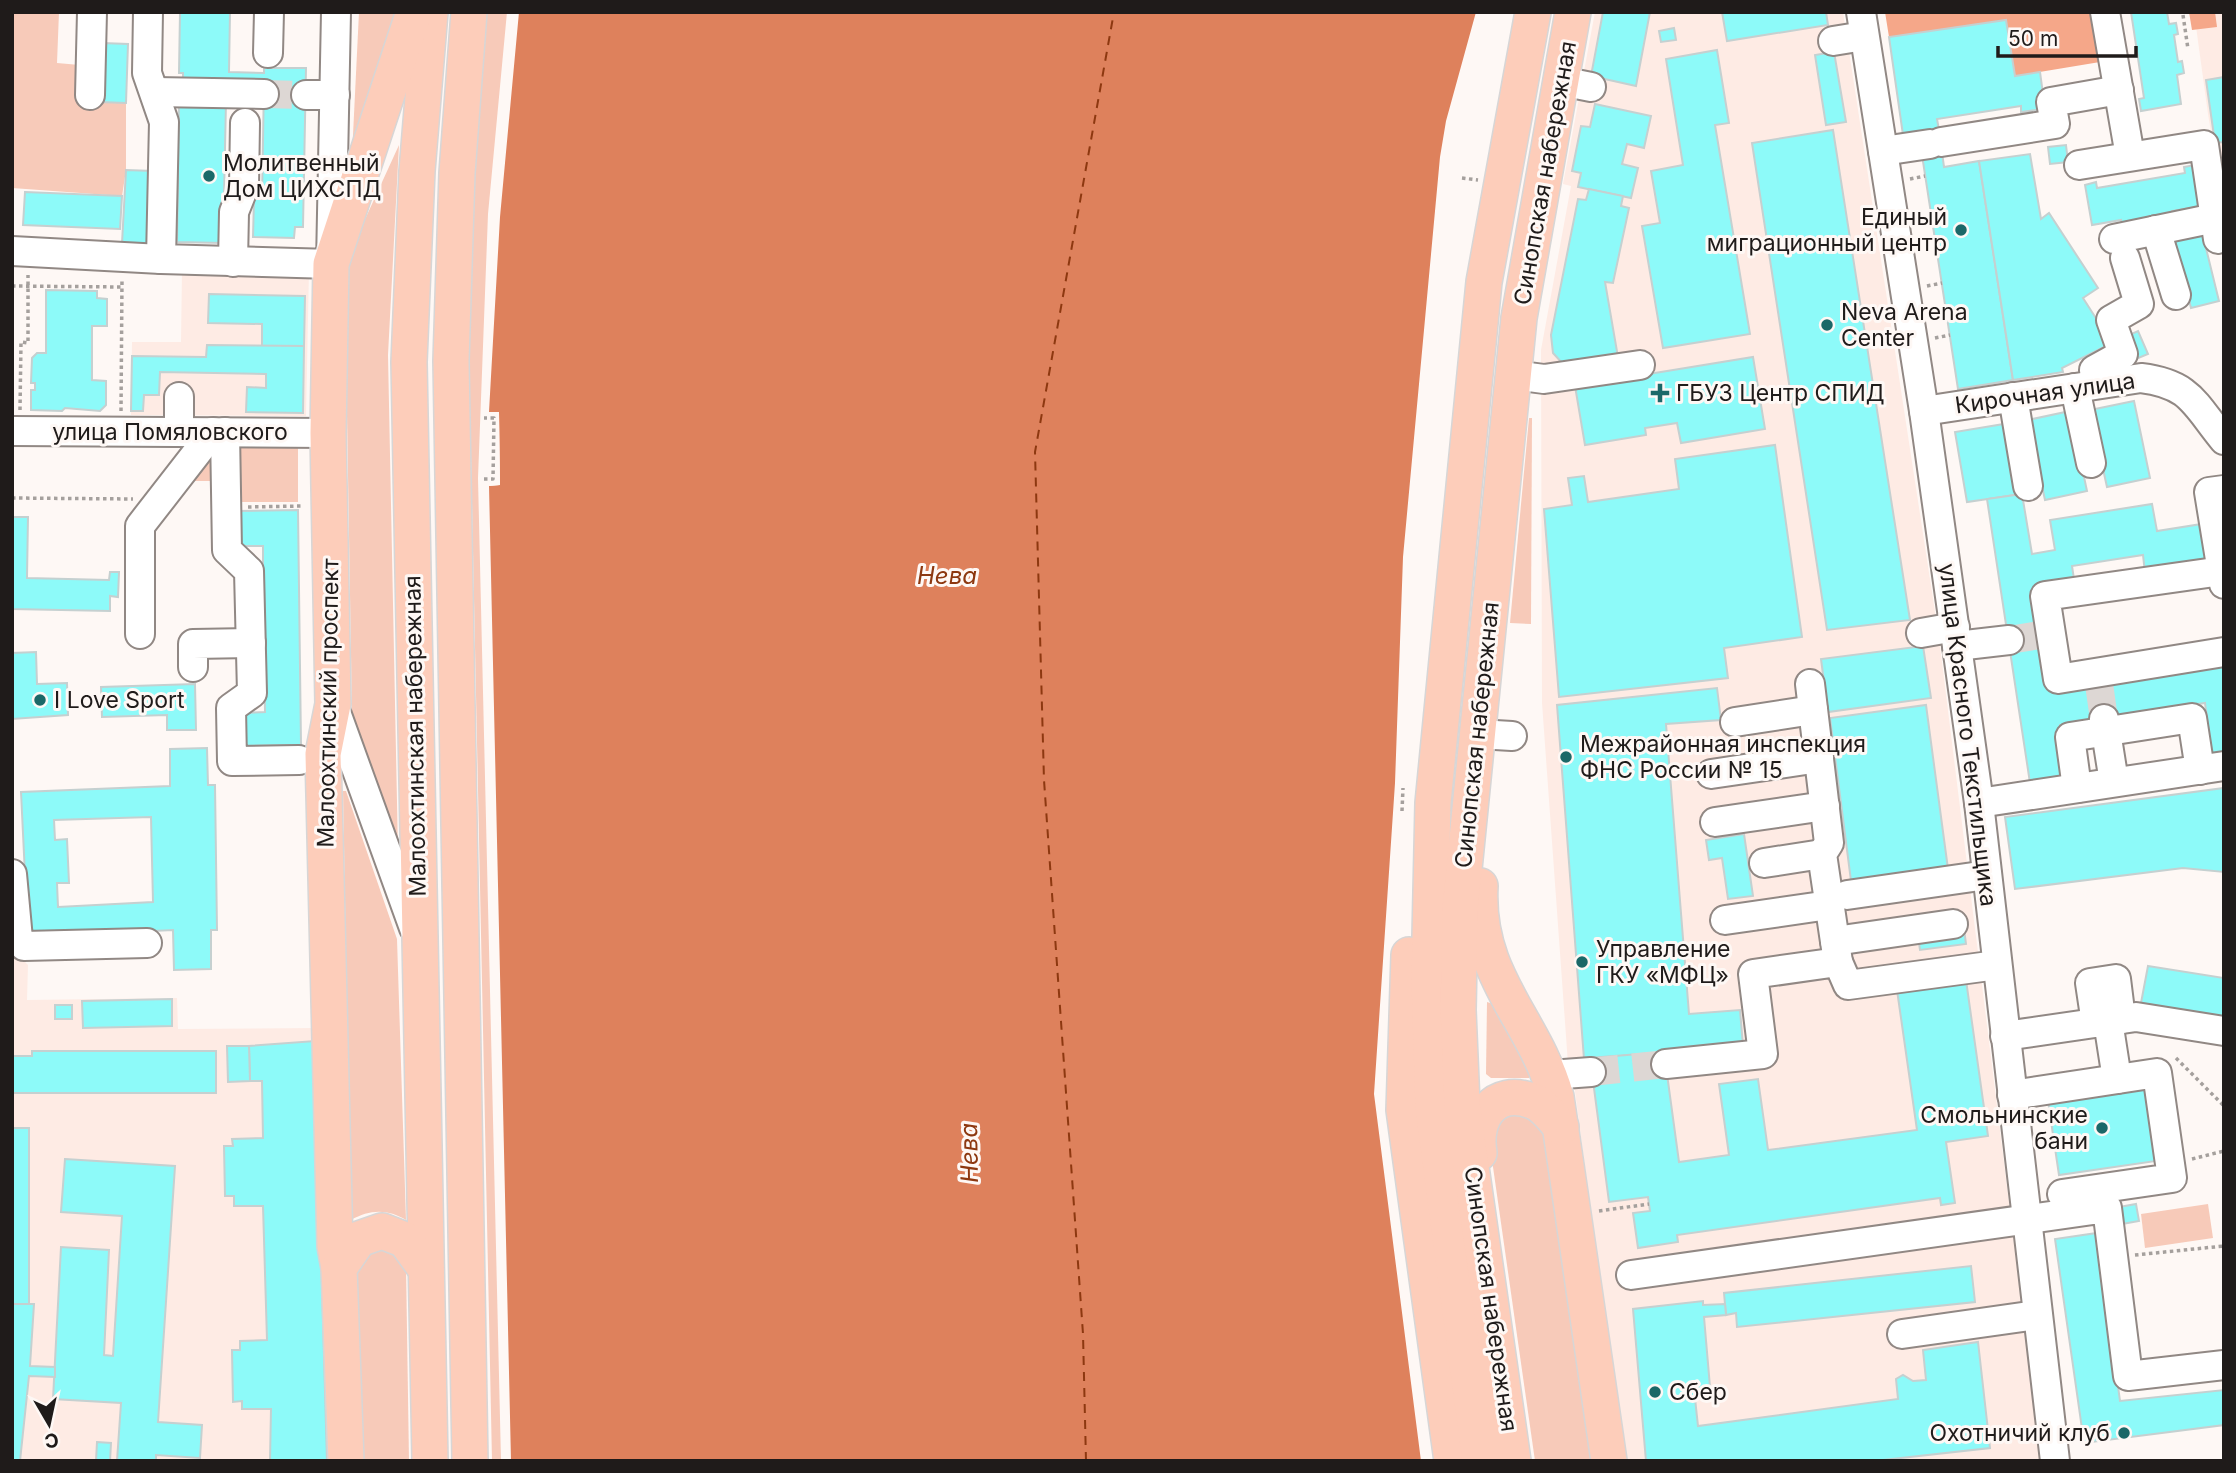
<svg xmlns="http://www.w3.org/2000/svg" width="2236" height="1473" viewBox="0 0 2236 1473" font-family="Inter,sans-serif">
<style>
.built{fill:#feebe4}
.green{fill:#f7cab9}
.forest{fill:#f5a789}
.water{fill:#de815c}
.pier{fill:#fef8f5}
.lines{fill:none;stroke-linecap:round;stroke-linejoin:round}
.ferry{stroke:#8d3810;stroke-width:2;stroke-dasharray:9 7;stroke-linecap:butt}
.building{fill:#8dfaf9;stroke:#c5d0d0;stroke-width:2;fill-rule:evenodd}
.minor-tunnel{stroke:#ddd7d4;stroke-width:28;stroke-dasharray:28 14;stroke-linecap:butt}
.minor-casing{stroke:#918884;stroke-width:32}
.major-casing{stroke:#d7d6d6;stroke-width:38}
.path{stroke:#a5a09d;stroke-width:3.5;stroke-dasharray:3.5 3.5;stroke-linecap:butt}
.minor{stroke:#fff;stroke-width:28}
.major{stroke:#fdcdba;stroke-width:35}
.poi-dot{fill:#1b6868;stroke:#fef8f5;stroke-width:2.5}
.labels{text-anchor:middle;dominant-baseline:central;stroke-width:6;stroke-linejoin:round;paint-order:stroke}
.poi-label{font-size:23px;fill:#1f1b1a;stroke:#fef8f5;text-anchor:start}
.street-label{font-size:23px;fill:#1f1b1a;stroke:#fef8f5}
.water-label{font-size:24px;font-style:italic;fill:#8d3810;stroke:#fef8f5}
</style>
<rect width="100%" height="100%" fill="#fef8f5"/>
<!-- built -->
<g class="built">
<polygon points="1595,12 1843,12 1939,638 2041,1461 1624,1461 1574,1084 1568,1064 1542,703 1541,350 1571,186 1563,184"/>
<polygon points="2194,12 2224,12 2224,210 2208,114"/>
<polygon points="182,270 309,270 306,416 131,415 132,342 181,342"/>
<polygon points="12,957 20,957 28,965 27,1000 177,998 178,1029 316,1028 327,1461 12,1461"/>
</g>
<!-- green -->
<g class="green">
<polygon points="12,12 59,12 57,63 91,66 100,102 126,103 126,170 122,196 12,188"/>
<polygon points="359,12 401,12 351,176"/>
<polygon points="486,12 507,12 488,214 478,478 501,1461 492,1461 469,359 473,174"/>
<polygon points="399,145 388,355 398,852 352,713 346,356 347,281 350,261 356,239"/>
<polygon points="1529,418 1532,418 1531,624 1510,623"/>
<polygon points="298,447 298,502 237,502 237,448"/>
<polygon points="212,449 220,481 187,481"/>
<path d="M 343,791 L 346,791 L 397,939 L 406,1220 C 388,1209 370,1209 351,1220 Z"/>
<polygon points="1487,1002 1493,1004 1530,1070 1529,1078 1491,1078 1486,1074"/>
<polygon points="1509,1113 1542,1121 1598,1461 1535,1461 1490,1146 1494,1126"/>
<polygon points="2208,1204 2213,1238 2145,1248 2141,1214"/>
<polygon points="383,1241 406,1265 409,1461 360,1461 356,1258"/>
</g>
<!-- forest -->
<g class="forest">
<polygon points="1885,12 2097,12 2100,62 2015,76 2006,20 1889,37"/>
<polygon points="2189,12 2215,12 2217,27 2192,30"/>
</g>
<!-- water -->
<polygon class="water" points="519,12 1476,12 1446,121 1440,157 1403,557 1395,783 1374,1094 1421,1461 511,1461 489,486 500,485 499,413 489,412 500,217"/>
<!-- pier -->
<polygon class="pier" points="489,412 499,412 500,485 489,486 489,482 496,482 496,416 489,416"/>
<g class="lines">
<!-- ferry -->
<polyline class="ferry" points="1086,1461 1083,1334 1044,780 1035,452 1114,12"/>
</g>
<!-- building -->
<g class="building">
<polygon points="180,12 230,12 229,72 264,73 264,68 306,68 303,227 295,227 294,238 253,237 254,199 262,199 264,82 183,86 183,73 179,73"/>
<polygon points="1603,12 1650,12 1636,86 1591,76"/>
<polygon points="1722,12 1826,12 1828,25 1727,41"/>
<polygon points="2131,12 2167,12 2169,24 2176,23 2178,34 2174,35 2178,62 2182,61 2184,73 2177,75 2181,104 2141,111 2139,99 2144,98"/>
<polygon points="2006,20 2015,76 2040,72 2045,109 2021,112 2021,106 1937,119 1939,130 1903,135 1889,37"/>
<polygon points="1674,28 1676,40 1661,42 1659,31"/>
<polygon points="102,43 128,44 126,103 100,102"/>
<polygon points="1717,50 1729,123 1715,125 1750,334 1663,348 1642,226 1660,223 1651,171 1683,165 1666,59"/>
<polygon points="1834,52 1846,122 1826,125 1815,55"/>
<polygon points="2224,77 2224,142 2215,143 2206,80"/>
<polygon points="179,100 226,101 223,243 177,242"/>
<polygon points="1595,104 1651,116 1644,148 1627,144 1622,164 1638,168 1631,198 1578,187 1581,173 1572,171 1581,126 1590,127"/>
<polygon points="1833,130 1910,620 1827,630 1752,143"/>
<polygon points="1939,130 1944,167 1979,161 2013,380 1958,389 1922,155"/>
<polygon points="2066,145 2068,162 2050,164 2048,147"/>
<polygon points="2030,154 2041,219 2049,213 2098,288 2083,298 2112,343 2062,368 2063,372 2013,380 1979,161"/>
<polygon points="2195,165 2202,206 2172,211 2173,218 2122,227 2121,220 2092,225 2085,185 2096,182 2097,188 2185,173 2184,167"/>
<polygon points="126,170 153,171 149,244 122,243"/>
<polygon points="1589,189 1623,196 1621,206 1629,208 1613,283 1605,282 1619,363 1563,364 1553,353 1551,335 1578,199 1586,200"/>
<polygon points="25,192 122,196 120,229 23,225"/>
<polygon points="2202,232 2219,301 2191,308 2174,239"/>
<polygon points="46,290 97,291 97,298 107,299 107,326 92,326 92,380 106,381 106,405 100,411 65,408 62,411 31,410 31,390 35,390 35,383 31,383 32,358 37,353 46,353"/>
<polygon points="209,294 305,296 304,346 262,346 262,324 208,323"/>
<polygon points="2138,331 2148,354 2136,359 2125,337"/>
<polygon points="207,345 304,346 303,413 246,412 247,387 266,388 266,374 160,372 159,395 144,395 143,411 131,411 132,356 206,357"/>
<polygon points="1753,357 1765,429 1681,443 1677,423 1645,428 1646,435 1585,445 1575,386"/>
<polygon points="2134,401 2150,478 2107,487 2090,410"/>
<polygon points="2070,411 2087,491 2045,500 2028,420"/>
<polygon points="2010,423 2022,494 1967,502 1955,432"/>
<polygon points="1775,445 1802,637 1724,648 1728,678 1559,697 1544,509 1572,505 1568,478 1584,476 1588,502 1679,489 1675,459"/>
<polygon points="2022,494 2032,554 2055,550 2050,520 2152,504 2157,531 2208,523 2214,562 2145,573 2143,555 2072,566 2075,586 2039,591 2055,690 2224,664 2224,754 2212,756 2205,703 2060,725 2067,777 2030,783 1987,499"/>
<polygon points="298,510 301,745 241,746 241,713 265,712 263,579 263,546 238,546 238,511"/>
<polygon points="12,517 28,517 27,578 109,580 110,572 119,572 118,597 110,596 110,611 12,609"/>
<polygon points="1923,646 1931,698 1828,712 1821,659"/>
<polygon points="36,652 37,684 67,683 68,715 12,719 12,653"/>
<polygon points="195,684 196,730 167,730 167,715 102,717 101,687"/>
<polygon points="1717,688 1721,720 1666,724 1689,1014 1740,1010 1743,1046 1584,1059 1557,705"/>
<polygon points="1926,705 1948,869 1851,881 1830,718"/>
<path d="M 207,748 L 208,785 L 215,785 L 217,930 L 211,930 L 211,969 L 174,970 L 173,930 L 28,937 L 21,792 L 170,786 L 170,749 ZM 151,817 L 153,902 L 58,907 L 57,883 L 69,883 L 67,839 L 55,840 L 54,820 Z"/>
<polygon points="2224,788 2224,872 2183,868 2015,889 2005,817"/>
<polygon points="1744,834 1753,896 1728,899 1722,858 1709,860 1706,840"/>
<polygon points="1964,929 1966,944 1920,950 1918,936"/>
<polygon points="2148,966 2224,978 2224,1017 2141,1003"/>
<polygon points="1966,980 1988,1136 1946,1142 1955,1203 1941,1205 1940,1198 1677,1235 1678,1242 1638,1248 1633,1213 1650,1211 1648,1197 1609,1202 1590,1058 1664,1052 1679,1162 1729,1155 1719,1084 1758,1079 1768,1150 1917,1130 1897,990"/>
<polygon points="172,999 172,1026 83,1028 82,1001"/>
<rect x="55" y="1005" width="17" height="14"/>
<polygon points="315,1041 327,1461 270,1461 271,1409 242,1409 242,1401 233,1402 232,1350 240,1350 240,1341 267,1340 263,1206 234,1206 234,1196 225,1196 224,1146 233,1146 232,1139 263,1138 262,1081 250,1081 249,1046"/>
<polygon points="227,1046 249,1046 250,1081 228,1082"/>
<polygon points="32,1051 216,1051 216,1093 12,1093 12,1056 32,1056"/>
<polygon points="2145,1080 2156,1161 2059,1175 2047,1094"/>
<rect x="12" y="1128" width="17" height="176"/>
<polygon points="65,1159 175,1166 158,1422 202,1425 200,1458 156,1455 156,1461 117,1461 121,1403 53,1399 61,1247 109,1250 104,1355 113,1356 122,1216 61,1212"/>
<polygon points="2136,1204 2139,1221 2122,1224 2119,1207"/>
<polygon points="2097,1233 2120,1401 2224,1390 2224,1425 2084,1443 2055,1239"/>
<polygon points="1971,1266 1975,1302 1737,1327 1736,1313 1726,1315 1724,1293"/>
<polygon points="1703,1301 1703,1305 1725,1304 1726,1315 1704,1317 1710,1387 1694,1389 1698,1426 1898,1399 1896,1379 1903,1375 1913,1381 1926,1380 1923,1350 1978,1342 1990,1448 1874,1461 1646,1461 1633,1309"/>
<polygon points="12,1304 34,1304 30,1366 55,1367 55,1377 29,1376 20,1461 12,1461"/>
<polygon points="97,1442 111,1443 110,1461 96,1461"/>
</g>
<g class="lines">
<!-- minor-tunnel -->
<g class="minor-tunnel">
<polyline points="264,94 306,95"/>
<polyline points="2009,640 2046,634"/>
<polyline points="2099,684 2104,719"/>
<polyline points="1591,1072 1666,1064"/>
</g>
<!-- minor casing -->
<g class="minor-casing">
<g id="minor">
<polyline points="148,12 147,73 164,122 161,259 331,264 336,12"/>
<polyline points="1861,12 1924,411 1979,803 2055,1461"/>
<polyline points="2105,12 2130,156"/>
<polyline points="1833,41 1864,36"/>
<polyline points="268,53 269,12"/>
<polyline points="1561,81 1591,87"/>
<polyline points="155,92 264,94"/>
<polyline points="90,95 92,12"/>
<polyline points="306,95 335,95"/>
<polyline points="1941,142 2055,124 2051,102 2119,90"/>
<polyline points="1883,151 1930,144"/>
<polyline points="2079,165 2204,145 2218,239"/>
<polyline points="2156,230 2176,295"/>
<polyline points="2114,239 2215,218"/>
<polyline points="12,251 161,259"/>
<polyline points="233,262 234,212 244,187 245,123"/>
<polyline points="1513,375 1544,379 1640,365"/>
<polyline points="2096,384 2094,370 2123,354 2111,320 2139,304 2125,258"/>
<polyline points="2075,388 2091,463"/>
<polyline points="179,397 179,432"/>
<polyline points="2013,397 2028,486"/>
<path d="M 1924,411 L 2141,378 C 2191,384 2195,405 2224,440"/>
<polyline points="12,431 328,433"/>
<polyline points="225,432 227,550 249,571 252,693 231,708 232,761 299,760"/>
<polyline points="2224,490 2209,492 2224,584"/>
<polyline points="2222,571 2045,596 2058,679 2224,652"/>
<polyline points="1921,633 1955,627"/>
<polyline points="140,634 140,526 213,432"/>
<polyline points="1957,646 2009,640"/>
<polyline points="193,667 193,644 251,643"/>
<polyline points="1810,684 1829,843 1822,854 1838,962"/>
<polyline points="333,704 414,928"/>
<polyline points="2104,719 2114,782"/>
<polyline points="1735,722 1813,710"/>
<polyline points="1478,734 1512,736"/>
<polyline points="1711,774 1819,758"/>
<polyline points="2077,788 2070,737 2192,718 2200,770"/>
<polyline points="1979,803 2224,766"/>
<polyline points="1715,822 1825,806"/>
<polyline points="1764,863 1822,854"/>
<polyline points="12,874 18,939 24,946 147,943"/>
<polyline points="1847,895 1987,875"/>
<polyline points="1725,920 1829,905"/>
<polyline points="1835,941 1953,924"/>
<polyline points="2108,1021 2117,1079"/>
<polyline points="2096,1023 2090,983 2116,979 2121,1019"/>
<polyline points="2005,1036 2136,1017 2224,1031"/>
<polyline points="1666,1064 1763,1054 1753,974 1838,962 1848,985 1997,965"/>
<polyline points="1550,1075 1591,1072"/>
<polyline points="2012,1095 2157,1073 2172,1178 2062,1194"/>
<polyline points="1631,1275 2107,1208 2128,1376 2224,1365"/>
<polyline points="1902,1334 2037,1315"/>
</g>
</g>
<!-- major casing -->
<g class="major-casing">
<g id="major">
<polyline points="430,12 417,171 409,362 430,1461"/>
<polyline points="469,12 457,173 451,361 470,1461"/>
<path d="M 1480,886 C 1475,978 1535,1020 1556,1097 L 1609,1461"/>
<polyline points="1409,955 1404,1110 1452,1461"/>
<path d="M 1479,1153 C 1473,1118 1494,1087 1532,1101 C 1544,1105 1553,1118 1561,1127"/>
<polyline points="339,1268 335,1246 323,754 333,704 328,433 331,264 414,12"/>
<polyline points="346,1461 339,1268 359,1239 382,1231 405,1240 426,1269"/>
<polyline points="1480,1461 1433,1109 1429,981 1433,803 1484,282 1533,12"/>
<polyline points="1513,1461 1462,1104 1458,1010 1460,909 1519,318 1573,12"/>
</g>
</g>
<!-- path -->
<g class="path">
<polyline points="2183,15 2188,49"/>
<polyline points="1462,178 1478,180"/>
<polyline points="1910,179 1925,176"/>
<polyline points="12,286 122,287"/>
<polyline points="1927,286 1942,283"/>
<polyline points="1935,338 1950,335"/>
<polyline points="20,410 21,342 28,343 28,275"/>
<polyline points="121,411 122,279"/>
<polyline points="484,479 493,479 494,418 484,418"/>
<polyline points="12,498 133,499"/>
<polyline points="248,507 303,506"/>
<polyline points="1402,811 1403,788"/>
<polyline points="2176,1058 2224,1106"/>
<polyline points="2192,1159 2224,1151"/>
<polyline points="1599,1211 1649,1204"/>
<polyline points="2135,1255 2224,1246"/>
</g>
<!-- minor -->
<use href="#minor" class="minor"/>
<!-- major -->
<use href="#major" class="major"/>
</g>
<!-- markers -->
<g class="poi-dot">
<circle cx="209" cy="176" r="7"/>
<circle cx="1961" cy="230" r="7"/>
<circle cx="1827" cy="325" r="7"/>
<path d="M1656.5 382.5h7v7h7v7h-7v7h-7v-7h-7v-7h7z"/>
<circle cx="40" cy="700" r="7"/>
<circle cx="1566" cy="757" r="7"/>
<circle cx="1582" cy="962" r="7"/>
<circle cx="2102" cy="1128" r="7"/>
<circle cx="1655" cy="1392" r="7"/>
<circle cx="2124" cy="1433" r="7"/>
</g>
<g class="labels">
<!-- poi labels -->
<g class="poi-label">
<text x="223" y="163">Молитвенный<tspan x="223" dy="26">Дом ЦИХСПД</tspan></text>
<text x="1947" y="217" text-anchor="end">Единый<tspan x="1947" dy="26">миграционный центр</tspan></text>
<text x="1841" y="312">Neva Arena<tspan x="1841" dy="26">Center</tspan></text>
<text x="1676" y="393">ГБУЗ Центр СПИД</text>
<text x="54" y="700">I Love Sport</text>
<text x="1580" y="744">Межрайонная инспекция<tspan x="1580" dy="26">ФНС России № 15</tspan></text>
<text x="1596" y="949">Управление<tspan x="1596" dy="26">ГКУ «МФЦ»</tspan></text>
<text x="2088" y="1115" text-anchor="end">Смольнинские<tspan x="2088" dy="26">бани</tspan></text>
<text x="1669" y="1392">Сбер</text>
<text x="2110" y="1433" text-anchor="end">Охотничий клуб</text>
</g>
<!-- street labels -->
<g class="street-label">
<text transform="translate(1545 173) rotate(-80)">Синопская набережная</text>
<text transform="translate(2045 393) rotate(-8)">Кирочная улица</text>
<text x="170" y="432">улица Помяловского</text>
<text transform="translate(328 703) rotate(-89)">Малоохтинский проспект</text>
<text transform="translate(1477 735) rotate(-84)">Синопская набережная</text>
<text transform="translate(1968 735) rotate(83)">улица Красного Текстильщика</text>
<text transform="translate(415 736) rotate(-91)">Малоохтинская набережная</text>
<text transform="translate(1491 1299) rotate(82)">Синопская набережная</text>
</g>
<!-- water labels -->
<g class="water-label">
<text x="947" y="575">Нева</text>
<text transform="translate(969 1153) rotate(-91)">Нева</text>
</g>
</g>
<!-- border -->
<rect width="2236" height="1473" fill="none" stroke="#1f1b1a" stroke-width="28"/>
<!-- north arrow -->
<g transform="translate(49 1424) rotate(171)" stroke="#fef8f5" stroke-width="5" paint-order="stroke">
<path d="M0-5L12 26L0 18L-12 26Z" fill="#1f1b1a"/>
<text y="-10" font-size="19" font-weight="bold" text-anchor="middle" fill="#1f1b1a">С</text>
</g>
<!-- scale -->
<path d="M1998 46v10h138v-10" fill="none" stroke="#1f1b1a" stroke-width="3.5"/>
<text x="2008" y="46" font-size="21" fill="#1f1b1a" stroke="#fef8f5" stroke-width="5" paint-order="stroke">50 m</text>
</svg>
